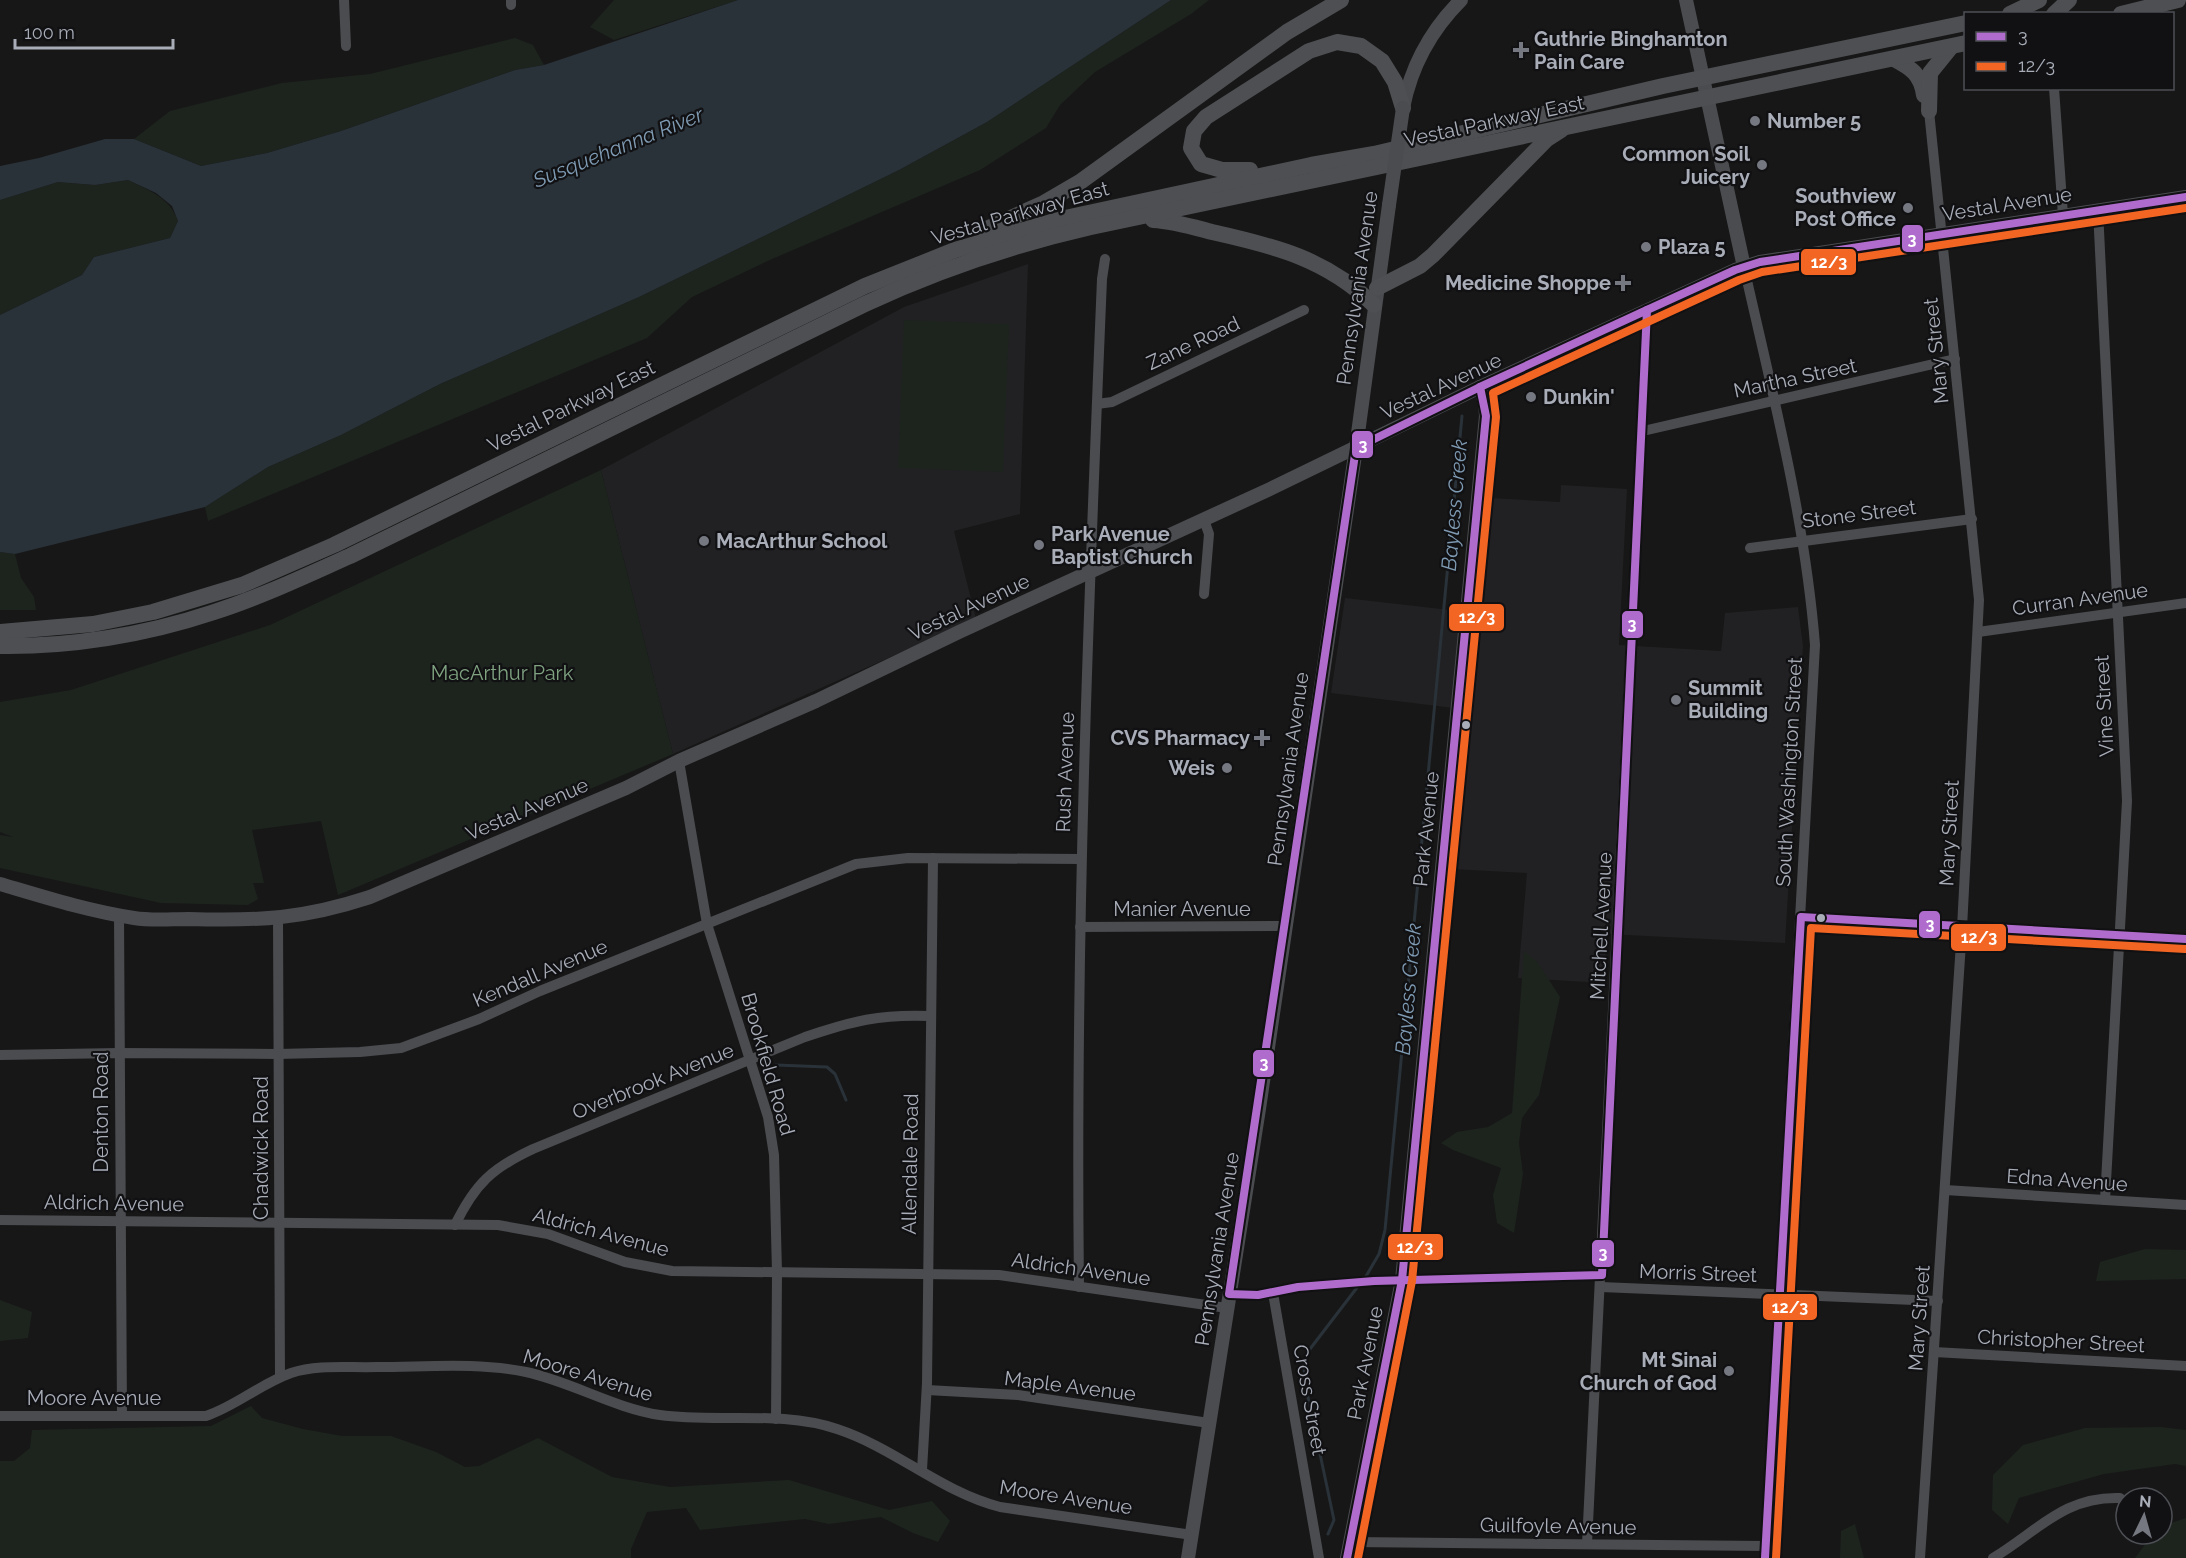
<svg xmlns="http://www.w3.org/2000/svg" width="2186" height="1558" viewBox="0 0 2186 1558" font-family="Raleway,sans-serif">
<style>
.built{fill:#212123}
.green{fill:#1d241e}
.water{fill:#2a3239}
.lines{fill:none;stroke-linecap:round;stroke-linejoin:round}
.stream{stroke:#2a3239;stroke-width:3}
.minor{stroke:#4b4c50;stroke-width:10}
.tertiary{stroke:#4b4c50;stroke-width:14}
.primary{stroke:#4d4f52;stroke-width:16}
.tertiary-bridge{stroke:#4b4c50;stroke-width:14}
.bus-1-casing{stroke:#111113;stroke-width:12}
.bus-2-casing{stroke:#111113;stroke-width:12}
.bus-1{stroke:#b06ccc;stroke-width:8}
.bus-2{stroke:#f26522;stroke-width:8}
.poi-dot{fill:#757880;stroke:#111113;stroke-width:2}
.bus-dot{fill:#a8adb8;stroke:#111113;stroke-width:2}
.labels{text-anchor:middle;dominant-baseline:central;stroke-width:4.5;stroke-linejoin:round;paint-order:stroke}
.poi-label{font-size:20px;font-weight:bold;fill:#a8adb8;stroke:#111113;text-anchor:start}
.street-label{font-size:20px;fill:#a8adb8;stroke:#111113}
.park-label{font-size:20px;fill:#7fa381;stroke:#111113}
.water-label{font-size:21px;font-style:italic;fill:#7f9bb3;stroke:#111113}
.line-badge{stroke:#111113;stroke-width:2}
.badge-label{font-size:16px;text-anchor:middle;font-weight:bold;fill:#fff}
</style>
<rect width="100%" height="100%" fill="#171717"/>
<!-- built -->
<g class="built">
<polygon points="1028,264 1020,514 954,531 976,619 673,754 601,470 904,307"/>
<polygon points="1561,485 1627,489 1619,645 1721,651 1725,613 1798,607 1803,646 1785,943 1607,934 1604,983 1518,978 1527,873 1452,869 1470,710 1331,693 1345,598 1476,613 1491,498 1560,502"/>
</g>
<!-- green -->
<g class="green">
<polygon points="614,0 738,0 614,40 590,27"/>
<polygon points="1171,0 1209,0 1191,14 1095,72 1060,105 1046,128 980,170 772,259 692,297 647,338 208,521 205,507 268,467 341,435 440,384 639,297 899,170 987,122"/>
<polygon points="515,38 533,45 544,65 515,70 341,131 267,153 201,166 134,139 170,111 282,83 370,74"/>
<path d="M 128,180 C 150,191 169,197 178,221 L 170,238 L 94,257 L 82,275 L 0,315 L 0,200 L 58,182 L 95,185 Z"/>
<polygon points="904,320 1009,324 1003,472 898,468"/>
<polygon points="601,470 673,754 338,895 321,821 252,830 264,883 253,883 258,899 248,905 161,903 0,868 0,835 13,837 0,832 0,702 71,690 270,625"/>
<polygon points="0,552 15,554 21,578 34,597 36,610 0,610"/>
<polygon points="1524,951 1538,963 1560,997 1539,1095 1522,1118 1519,1143 1523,1174 1514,1233 1497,1223 1493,1195 1501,1168 1453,1150 1441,1143 1457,1132 1488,1127 1512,1113"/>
<polygon points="2145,1249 2186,1250 2186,1279 2096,1281 2100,1262"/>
<polygon points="0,1300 32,1312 28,1338 0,1341"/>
<polygon points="251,1406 262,1418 303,1429 342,1436 391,1436 436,1452 465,1467 479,1466 538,1438 612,1477 670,1487 789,1480 889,1510 932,1501 950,1521 938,1542 913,1533 881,1517 829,1524 805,1519 700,1530 686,1508 647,1512 631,1549 631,1558 0,1558 0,1461 14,1461 30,1448 32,1430 211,1426"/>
<polygon points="2161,1427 2186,1430 2186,1466 2175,1464 2104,1474 2019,1498 2008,1524 1992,1510 1993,1475 2023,1445 2085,1428"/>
<polygon points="2186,1518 2186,1558 2135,1558 2153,1534 2162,1534 2162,1526"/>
<polygon points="1855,1524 1864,1558 1840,1558 1841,1531"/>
</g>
<!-- water -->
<polygon class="water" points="738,0 1171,0 987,122 899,170 639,297 440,384 341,435 268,467 205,507 15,554 0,552 0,315 82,275 94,257 170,238 178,221 172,206 156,193 128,180 95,185 58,182 0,200 0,166 39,158 105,139 134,139 201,166 267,153 341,131 515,70 544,65"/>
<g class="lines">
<!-- stream -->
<g class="stream">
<polyline points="776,1065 827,1067 835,1074 846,1100"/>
<polyline points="1365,1278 1379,1254 1385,1230 1462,416"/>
<polyline points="1328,1534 1334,1520 1305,1383 1304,1364 1310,1349 1359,1285"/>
</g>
<!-- minor -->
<g class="minor">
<polyline points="344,0 346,46"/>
<polyline points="511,0 511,5"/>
<polyline points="2054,88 2063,215"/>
<polyline points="2098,210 2127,801 2105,1200"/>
<path d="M 1744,267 C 1772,392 1805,517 1815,645 L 1765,1558"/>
<polyline points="1097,404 1112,402 1304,310"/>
<polyline points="1643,431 1955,359"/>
<polyline points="1204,520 1209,534 1204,594"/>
<polyline points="1750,548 1972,519"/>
<polyline points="1978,632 2186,603"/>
<polyline points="679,761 707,924 768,1117 774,1155 777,1272 776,1419"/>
<polyline points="119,915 122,1416"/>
<polyline points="1801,917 2186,939"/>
<polyline points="278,919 280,1377"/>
<polyline points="1080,927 1285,926"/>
<polyline points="0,1055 119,1053 278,1054 360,1052 401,1048 479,1019 540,991 856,864 908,858 1081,859"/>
<polyline points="1945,1190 2186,1205"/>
<polyline points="0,1220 498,1225 548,1234 625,1262 672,1271 999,1275 1227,1308"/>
<path d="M 455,1225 C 475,1184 492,1168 533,1149 L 805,1037 C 852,1021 880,1014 930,1016"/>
<path d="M 1079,1287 C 1075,950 1088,615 1102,279 L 1105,259"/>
<polyline points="1601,1287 1938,1301"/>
<polyline points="1273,1293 1319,1558"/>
<polyline points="1229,1294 1258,1295 1298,1287 1374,1281 1602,1275"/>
<polyline points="1934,1352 2186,1366"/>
<polyline points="927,1390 1018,1395 1209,1423"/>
<path d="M 0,1416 L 206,1416 C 236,1406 260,1384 291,1373 C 318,1364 349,1368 377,1367 C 426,1367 477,1362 526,1372 C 572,1382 614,1408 660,1415 C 718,1423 780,1410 837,1429 C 895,1448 941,1492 1000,1507 L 1192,1535"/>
<polyline points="922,1470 927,1383 933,858"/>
<polyline points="1351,1542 1766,1546"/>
<polyline points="1587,1544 1647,310"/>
<polyline points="1920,1558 1962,928 1979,600 1929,111"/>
<path d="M 1993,1558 C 2038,1531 2064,1496 2120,1498"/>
</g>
<!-- tertiary -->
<g class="tertiary">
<polyline points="1686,0 1744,267"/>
<path d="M 1403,108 C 1411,67 1431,30 1461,0"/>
<path d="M 0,884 C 44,897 88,911 134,918 C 152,921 171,919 189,919 C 260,921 303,919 370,897 L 626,788 L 679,761 L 816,701 L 959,632 L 1270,489 L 1480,387 L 1735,270 L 1760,262 L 2186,197"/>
<polyline points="1188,1558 1259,1109 1356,448 1389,205"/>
<polyline points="1347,1558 1402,1280 1486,416 1485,403 1480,387"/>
</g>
<!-- primary -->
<g class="primary">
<polyline points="2010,14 2039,0"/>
<polyline points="2054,14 2069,0"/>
<polyline points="2121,14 2178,0"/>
<path d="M 1894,59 C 1911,68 1921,74 1924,95"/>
<polyline points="1929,111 1930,73 1951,47"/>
<polyline points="1250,170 1222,170 1201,164 1191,148 1194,131 1206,117 1309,51 1337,42 1361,46 1382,61 1395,82 1403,108"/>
<path d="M 1153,220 C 1173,221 1193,227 1212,232 C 1275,246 1327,259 1374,305"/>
<polyline points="982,231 1044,203 1080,182 1287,32 1341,0"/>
<polyline points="1377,288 1420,266 1433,255 1547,139 1561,130"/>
<polyline points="0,632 93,624 153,612 242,585 334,545 865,286 955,250 1065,218 1311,165 1374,154 1663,86 1966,23"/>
<path d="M 0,646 C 70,647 145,635 211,613 C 259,598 305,576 350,556 L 865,304 C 938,270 1012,245 1091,227 L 1966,43"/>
</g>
<!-- tertiary-bridge -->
<polyline class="tertiary-bridge" points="1389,205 1403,108"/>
<!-- bus-1 casing -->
<g class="bus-1-casing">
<g id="bus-1">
<polygon points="1647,310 1602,1275 1374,1281 1298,1287 1258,1295 1229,1294 1356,448 1480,387"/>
<polyline points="1647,310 1735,270 1760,262 2186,197"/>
<polyline points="1347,1558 1402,1280 1486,416 1480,387"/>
<polyline points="1765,1558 1801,917 2186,939"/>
</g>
</g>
<!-- bus-2 casing -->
<g class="bus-2-casing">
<g id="bus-2">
<polyline points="1358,1558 1412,1281 1496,417 1493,393 1739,280 1762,272 2186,208"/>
<polyline points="1776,1558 1811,928 2185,949"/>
</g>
</g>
<!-- bus-1 -->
<use href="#bus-1" class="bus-1"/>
<!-- bus-2 -->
<use href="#bus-2" class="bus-2"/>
</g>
<!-- markers -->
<g class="poi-dot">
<path d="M1518 41h6v6h6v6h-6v6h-6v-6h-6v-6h6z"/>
<circle cx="1755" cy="121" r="6"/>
<circle cx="1762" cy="165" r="6"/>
<circle cx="1908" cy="208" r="6"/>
<circle cx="1646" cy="247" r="6"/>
<path d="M1620 274h6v6h6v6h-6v6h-6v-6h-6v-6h6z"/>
<circle cx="1531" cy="397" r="6"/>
<circle cx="704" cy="541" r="6"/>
<circle cx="1039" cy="545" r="6"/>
<circle cx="1676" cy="700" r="6"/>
<path d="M1259 729h6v6h6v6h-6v6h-6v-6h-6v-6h6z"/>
<circle cx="1227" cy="768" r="6"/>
<circle cx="1729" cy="1371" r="6"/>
</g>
<g class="bus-dot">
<circle cx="1466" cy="725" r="5"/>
<circle cx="1821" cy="918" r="5"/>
</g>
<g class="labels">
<!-- poi labels -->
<g class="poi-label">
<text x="1534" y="39">Guthrie Binghamton<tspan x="1534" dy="23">Pain Care</tspan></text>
<text x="1767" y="121">Number 5</text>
<text x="1750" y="154" text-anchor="end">Common Soil<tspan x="1750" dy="23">Juicery</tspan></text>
<text x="1896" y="196" text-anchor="end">Southview<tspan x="1896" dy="23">Post Office</tspan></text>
<text x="1658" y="247">Plaza 5</text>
<text x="1611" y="283" text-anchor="end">Medicine Shoppe</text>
<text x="1543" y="397">Dunkin'</text>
<text x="1051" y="534">Park Avenue<tspan x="1051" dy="23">Baptist Church</tspan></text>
<text x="716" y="541">MacArthur School</text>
<text x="1688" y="688">Summit<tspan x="1688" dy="23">Building</tspan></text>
<text x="1250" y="738" text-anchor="end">CVS Pharmacy</text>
<text x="1215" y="768" text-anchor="end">Weis</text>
<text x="1717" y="1360" text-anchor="end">Mt Sinai<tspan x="1717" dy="23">Church of God</tspan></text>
</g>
<!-- street labels -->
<g class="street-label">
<text transform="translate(1494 121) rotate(-12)">Vestal Parkway East</text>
<text transform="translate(2007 204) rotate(-9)">Vestal Avenue</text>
<text transform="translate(1020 213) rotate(-16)">Vestal Parkway East</text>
<text transform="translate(1357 288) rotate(-82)">Pennsylvania Avenue</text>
<text transform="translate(1193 343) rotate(-25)">Zane Road</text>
<text transform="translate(1936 351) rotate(-96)">Mary Street</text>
<text transform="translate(1795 378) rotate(-12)">Martha Street</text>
<text transform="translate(1441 386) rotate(-25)">Vestal Avenue</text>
<text transform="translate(571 406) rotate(-26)">Vestal Parkway East</text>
<text transform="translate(1859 514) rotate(-7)">Stone Street</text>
<text transform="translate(2080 599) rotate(-8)">Curran Avenue</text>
<text transform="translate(969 607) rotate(-25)">Vestal Avenue</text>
<text transform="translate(2104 706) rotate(-93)">Vine Street</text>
<text transform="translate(1288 769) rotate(-82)">Pennsylvania Avenue</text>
<text transform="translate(1065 772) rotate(-88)">Rush Avenue</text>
<text transform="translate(1789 772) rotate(-87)">South Washington Street</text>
<text transform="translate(527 809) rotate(-23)">Vestal Avenue</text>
<text transform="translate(1426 829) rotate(-84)">Park Avenue</text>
<text transform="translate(1949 833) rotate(-87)">Mary Street</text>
<text x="1182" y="909">Manier Avenue</text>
<text transform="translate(1601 926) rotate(-87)">Mitchell Avenue</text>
<text transform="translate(540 973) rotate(-23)">Kendall Avenue</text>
<text transform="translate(768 1064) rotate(74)">Brookfield Road</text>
<text transform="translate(653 1081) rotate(-22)">Overbrook Avenue</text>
<text transform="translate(101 1112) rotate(-90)">Denton Road</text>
<text transform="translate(261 1148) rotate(-90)">Chadwick Road</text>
<text transform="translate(910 1164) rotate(-89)">Allendale Road</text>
<text transform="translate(2067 1180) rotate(4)">Edna Avenue</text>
<text transform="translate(114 1203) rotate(1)">Aldrich Avenue</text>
<text transform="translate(601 1232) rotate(15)">Aldrich Avenue</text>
<text transform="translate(1217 1249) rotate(-81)">Pennsylvania Avenue</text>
<text transform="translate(1081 1269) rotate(8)">Aldrich Avenue</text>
<text transform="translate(1698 1273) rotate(2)">Morris Street</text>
<text transform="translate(1919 1318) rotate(-86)">Mary Street</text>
<text transform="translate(2061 1341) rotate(3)">Christopher Street</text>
<text transform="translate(1365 1363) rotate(-79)">Park Avenue</text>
<text transform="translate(588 1375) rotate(17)">Moore Avenue</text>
<text transform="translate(1070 1386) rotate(7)">Maple Avenue</text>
<text x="94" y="1398">Moore Avenue</text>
<text transform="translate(1310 1400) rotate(80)">Cross Street</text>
<text transform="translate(1066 1497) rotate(9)">Moore Avenue</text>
<text transform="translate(1558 1526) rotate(1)">Guilfoyle Avenue</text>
</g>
<!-- park labels -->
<g class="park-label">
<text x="502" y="673">MacArthur Park</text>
</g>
<!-- water labels -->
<g class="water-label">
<text transform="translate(618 147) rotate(-22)">Susquehanna River</text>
<text transform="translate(1454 505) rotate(-85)">Bayless Creek</text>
<text transform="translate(1408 989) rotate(-85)">Bayless Creek</text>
</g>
</g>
<g class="line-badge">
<rect x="1901" y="224" width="23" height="29" rx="6" fill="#b06ccc"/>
<rect x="1800" y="248" width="57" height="28" rx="6" fill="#f26522"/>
<rect x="1351" y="430" width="23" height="29" rx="6" fill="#b06ccc"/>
<rect x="1448" y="603" width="57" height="29" rx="6" fill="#f26522"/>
<rect x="1621" y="610" width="23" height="29" rx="6" fill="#b06ccc"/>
<rect x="1918" y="910" width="23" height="29" rx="6" fill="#b06ccc"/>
<rect x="1950" y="923" width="57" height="29" rx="6" fill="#f26522"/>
<rect x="1252" y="1049" width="23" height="29" rx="6" fill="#b06ccc"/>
<rect x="1387" y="1233" width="57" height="28" rx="6" fill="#f26522"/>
<rect x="1591" y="1239" width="24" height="29" rx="6" fill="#b06ccc"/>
<rect x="1762" y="1293" width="56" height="28" rx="6" fill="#f26522"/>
</g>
<g class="badge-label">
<text x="1912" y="245">3</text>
<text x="1829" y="268">12/3</text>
<text x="1363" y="451">3</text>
<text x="1477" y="623">12/3</text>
<text x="1632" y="630">3</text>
<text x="1930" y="930">3</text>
<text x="1979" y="943">12/3</text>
<text x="1264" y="1069">3</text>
<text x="1415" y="1253">12/3</text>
<text x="1603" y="1259">3</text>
<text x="1790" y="1313">12/3</text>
</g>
<!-- legend -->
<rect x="1964" y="12" width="210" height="78" fill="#111113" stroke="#4d4f55" stroke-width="1.5"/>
<rect x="1976" y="32" width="30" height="9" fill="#b06ccc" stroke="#4d4f55" stroke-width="1.5"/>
<text x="2018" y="42" font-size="18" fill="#a8adb8">3</text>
<rect x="1976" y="62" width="30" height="9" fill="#f26522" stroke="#4d4f55" stroke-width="1.5"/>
<text x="2018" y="72" font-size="18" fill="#a8adb8">12/3</text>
<!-- north arrow -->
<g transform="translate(2144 1516) rotate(5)"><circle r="28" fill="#111113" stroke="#4d4f55" stroke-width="1.5"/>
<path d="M0-4.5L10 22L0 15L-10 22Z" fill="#757880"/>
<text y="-9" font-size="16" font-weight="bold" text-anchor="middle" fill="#a8adb8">N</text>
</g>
<!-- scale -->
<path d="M15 39v9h158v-9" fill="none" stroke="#a8adb8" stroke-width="3"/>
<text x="24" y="39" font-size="18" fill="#a8adb8" stroke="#111113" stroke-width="4.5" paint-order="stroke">100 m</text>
</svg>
